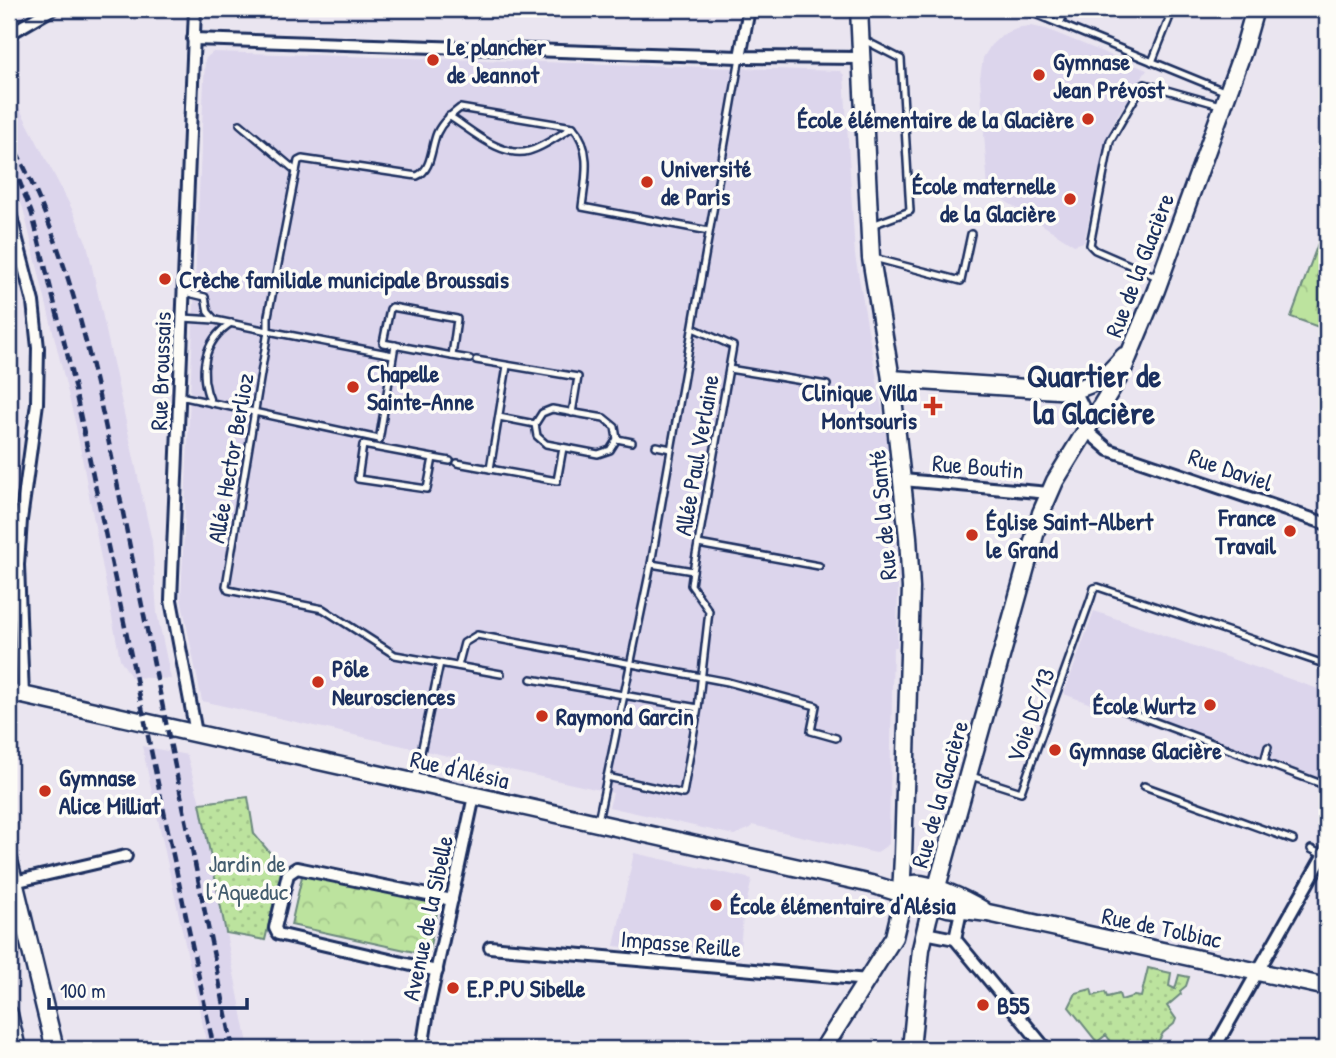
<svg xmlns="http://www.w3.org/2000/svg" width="1336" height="1058" viewBox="0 0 1336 1058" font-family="'Patrick Hand',sans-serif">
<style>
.built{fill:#dcd5ec}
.forest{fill:url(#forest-crowns);stroke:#6c897e;stroke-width:2}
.garden{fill:url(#garden-dots);stroke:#6c897e;stroke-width:2}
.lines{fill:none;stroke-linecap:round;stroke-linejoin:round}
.lane-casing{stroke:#1b2f5e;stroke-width:10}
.street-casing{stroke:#1b2f5e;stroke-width:16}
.secondary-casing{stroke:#1b2f5e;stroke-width:21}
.lane{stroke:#fdfcf7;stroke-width:5}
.street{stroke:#fdfcf7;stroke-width:10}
.secondary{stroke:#fdfcf7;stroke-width:16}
.rail{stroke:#1b2f5e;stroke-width:4.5;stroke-dasharray:10 5;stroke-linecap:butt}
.poi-dot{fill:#c8321e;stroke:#fdfcf7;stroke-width:2.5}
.labels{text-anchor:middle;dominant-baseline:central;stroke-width:7;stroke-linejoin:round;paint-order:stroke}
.poi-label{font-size:24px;font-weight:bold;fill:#1b2f5e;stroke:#fdfcf7;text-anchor:start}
.street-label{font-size:24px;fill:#1b2f5e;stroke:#fdfcf7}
.park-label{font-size:24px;fill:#435c6e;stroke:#fdfcf7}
.district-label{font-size:32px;font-weight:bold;fill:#1b2f5e;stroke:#fdfcf7}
</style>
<defs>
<pattern id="forest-crowns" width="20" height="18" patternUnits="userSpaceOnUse" patternTransform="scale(1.75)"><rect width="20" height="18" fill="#bce39e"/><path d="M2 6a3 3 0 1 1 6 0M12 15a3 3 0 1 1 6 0" fill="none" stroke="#a1c38a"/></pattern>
<pattern id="garden-dots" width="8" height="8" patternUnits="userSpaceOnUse" patternTransform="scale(1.75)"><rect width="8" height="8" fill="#bce39e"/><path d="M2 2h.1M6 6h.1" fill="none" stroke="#a1c38a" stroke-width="1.8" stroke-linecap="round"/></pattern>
</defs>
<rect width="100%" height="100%" fill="#eae5f0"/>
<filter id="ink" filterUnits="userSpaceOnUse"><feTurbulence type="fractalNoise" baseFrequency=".0143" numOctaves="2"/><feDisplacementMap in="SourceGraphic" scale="14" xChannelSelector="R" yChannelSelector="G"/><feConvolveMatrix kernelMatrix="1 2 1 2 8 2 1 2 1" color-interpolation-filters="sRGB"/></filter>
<g filter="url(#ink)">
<!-- built -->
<g class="built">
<polygon points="1031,26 1046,29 1147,70 1115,119 1105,143 1084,242 1074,245 988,190 980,78 983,58 991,45 1002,35 1021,27"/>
<polygon points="213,52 840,71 844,75 855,255 887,438 898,585 897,647 893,647 889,844 876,853 752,825 751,828 734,835 609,807 613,793 202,701 181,598 205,59"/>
<polygon points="9,88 73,211 87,244 152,541 157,613 171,679 131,677 120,659 76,426 23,208 9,176"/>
<polygon points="1094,611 1327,692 1327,792 1064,694"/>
<polygon points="142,746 187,755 200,803 249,1049 208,1049"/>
<polygon points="634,853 752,879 743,917 739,958 614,946"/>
</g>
<!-- forest -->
<g class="forest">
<polygon points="1327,219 1327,330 1291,317"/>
<polygon points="303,872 439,903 428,955 291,925"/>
</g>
<!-- garden -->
<g class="garden">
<polygon points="248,797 254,834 282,867 265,940 226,933 200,803"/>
<polygon points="1148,968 1171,973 1169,986 1175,989 1179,975 1189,977 1186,986 1180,991 1181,994 1167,1006 1176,1019 1174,1024 1163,1033 1154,1049 1105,1049 1112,1043 1106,1035 1097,1042 1069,1007 1076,993 1091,989 1093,996 1105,992 1107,997 1119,994 1121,1000 1134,996 1141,997"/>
</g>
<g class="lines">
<!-- lane casing -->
<g class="lane-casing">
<g id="lane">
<polyline points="1023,9 1224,91"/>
<polyline points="1060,24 1066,9"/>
<polyline points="862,39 901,59 910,211 872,225"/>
<polyline points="1152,62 1173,9"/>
<path d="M 449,116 C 470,129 502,159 529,151 C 544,147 559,135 573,127"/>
<polyline points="240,124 296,171"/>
<polyline points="874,258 961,281 971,234"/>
<polyline points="1157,277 1095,250 1090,245 1110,141 1142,86 1145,84 1220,105"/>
<polyline points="184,292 205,297 208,312 215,320"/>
<polygon points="392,307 457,319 452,356 383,343 390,309"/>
<path d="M 183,318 L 215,320 L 268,331 L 268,316 L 298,161 L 302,159 L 417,176 C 432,170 431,147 437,133 C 442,122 451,115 460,108 L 573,127 C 593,149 585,181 582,207 L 709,231"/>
<polyline points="393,355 268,331 226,586 228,590 323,609 395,655 501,674"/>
<polyline points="452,356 470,359"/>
<polyline points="476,360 578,377 572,413"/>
<polyline points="729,369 827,385"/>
<polyline points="180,396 379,439"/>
<path d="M 211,403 C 198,373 203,341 231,323"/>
<polyline points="499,417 535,424 542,413 552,409 604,418 615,427 617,439"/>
<polyline points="535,424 537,436 546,444 598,454 610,450 617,439 632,442"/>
<polyline points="379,441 395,345"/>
<polygon points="363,445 433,458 427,489 358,479"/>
<polyline points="656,446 671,449"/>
<polyline points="433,458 450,461"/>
<polyline points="457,463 490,469 507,366"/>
<polyline points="490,469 557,481 563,448"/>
<polyline points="698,544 819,566"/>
<polyline points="651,564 693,571 698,544 733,346 693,328"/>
<polyline points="458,666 464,643 477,635 728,682 816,706 811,731 836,738"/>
<polyline points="531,679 698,708"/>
<polyline points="1118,708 1327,786"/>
<polyline points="1264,762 1268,747"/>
<polyline points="971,776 1021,792 1091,598 1094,588 1098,587 1327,665"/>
<polyline points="607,777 683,794 698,708 709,611 691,585 693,571"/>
<polyline points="415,780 440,663"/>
<polyline points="1144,786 1293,840"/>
<polyline points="598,821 651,564 740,57"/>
<polyline points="1311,849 1324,856"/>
</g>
</g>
<!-- street casing -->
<g class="street-casing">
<g id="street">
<polyline points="195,9 171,600 196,733"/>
<polyline points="9,34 52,9"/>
<polyline points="193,39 740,57 860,58"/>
<polyline points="740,57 749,9"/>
<polyline points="9,209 33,302 38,348 37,403 21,520 18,565 23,696"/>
<polyline points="1087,431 1109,450 1327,524"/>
<polyline points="903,480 1049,493"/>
<polyline points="14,882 126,856"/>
<polyline points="925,933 955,939 1046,1049"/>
<polyline points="955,939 961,911"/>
<polyline points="490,947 868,980"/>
<polyline points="437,971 278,934 275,928 288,874 297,868 452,900"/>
<polyline points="422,1049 429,1005 474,796"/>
<polyline points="1214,1049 1327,849"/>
</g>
</g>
<!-- secondary casing -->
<g class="secondary-casing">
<g id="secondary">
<path d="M 891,379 L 1072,391 C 1100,382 1105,378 1124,356"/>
<polyline points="1072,391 1086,419 1087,431"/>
<polyline points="9,692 871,884 948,908 988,913 1327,987"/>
<polyline points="9,861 55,1049"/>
<path d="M 901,893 C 903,891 907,886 909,885 C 924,878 970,902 983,910"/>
<polyline points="9,1014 17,1049"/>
<polyline points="823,1049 894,937 900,912 903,857 911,588 908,537 891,379 871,258 859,9"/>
<polyline points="911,1049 921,949 928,919 1041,513 1055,481 1122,372 1156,290 1223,106 1243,51 1255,9"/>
</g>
</g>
<!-- lane -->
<use href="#lane" class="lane"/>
<!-- street -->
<use href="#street" class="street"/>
<!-- secondary -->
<use href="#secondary" class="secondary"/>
<!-- rail -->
<g class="rail">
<path d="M 9,138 C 79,264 102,412 131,552 C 165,718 199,883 233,1049"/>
<polyline points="19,180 32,214 68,357 214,1049"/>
</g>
</g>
</g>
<!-- markers -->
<g class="poi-dot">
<circle cx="433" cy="60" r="7"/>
<circle cx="1039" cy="75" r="7"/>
<circle cx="1088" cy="119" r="7"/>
<circle cx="647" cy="182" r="7"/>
<circle cx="1070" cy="199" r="7"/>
<circle cx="165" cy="279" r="7"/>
<circle cx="353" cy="387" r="7"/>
<path d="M929.5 395.5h7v7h7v7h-7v7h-7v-7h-7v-7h7z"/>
<circle cx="1290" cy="531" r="7"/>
<circle cx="972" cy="535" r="7"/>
<circle cx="318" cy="682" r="7"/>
<circle cx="1210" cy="705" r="7"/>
<circle cx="542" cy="716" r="7"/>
<circle cx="1055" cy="750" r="7"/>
<circle cx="45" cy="791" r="7"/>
<circle cx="716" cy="905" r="7"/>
<circle cx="453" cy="988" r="7"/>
<circle cx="983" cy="1005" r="7"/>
</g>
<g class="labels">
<!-- poi labels -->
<g class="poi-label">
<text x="447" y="46">Le plancher<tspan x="447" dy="28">de Jeannot</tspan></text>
<text x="1053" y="61">Gymnase<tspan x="1053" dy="28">Jean Prévost</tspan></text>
<text x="1074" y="119" text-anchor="end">École élémentaire de la Glacière</text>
<text x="661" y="168">Université<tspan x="661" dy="28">de Paris</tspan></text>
<text x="1056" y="185" text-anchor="end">École maternelle<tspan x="1056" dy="28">de la Glacière</tspan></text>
<text x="179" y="279">Crèche familiale municipale Broussais</text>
<text x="367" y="373">Chapelle<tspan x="367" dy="28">Sainte-Anne</tspan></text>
<text x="917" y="392" text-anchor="end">Clinique Villa<tspan x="917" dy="28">Montsouris</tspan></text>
<text x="1276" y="517" text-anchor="end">France<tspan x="1276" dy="28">Travail</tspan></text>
<text x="986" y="521">Église Saint-Albert<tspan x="986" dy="28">le Grand</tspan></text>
<text x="332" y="668">Pôle<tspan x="332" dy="28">Neurosciences</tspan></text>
<text x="1196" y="705" text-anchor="end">École Wurtz</text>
<text x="556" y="716">Raymond Garcin</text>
<text x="1069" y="750">Gymnase Glacière</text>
<text x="59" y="777">Gymnase<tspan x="59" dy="28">Alice Milliat</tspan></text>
<text x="730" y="905">École élémentaire d'Alésia</text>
<text x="467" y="988">E.P.PU Sibelle</text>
<text x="997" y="1005">B55</text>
</g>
<!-- street labels -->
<g class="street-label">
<text transform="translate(1139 265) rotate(-69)">Rue de la Glacière</text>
<text transform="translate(160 371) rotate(-88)">Rue Broussais</text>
<text transform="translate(696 455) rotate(-80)">Allée Paul Verlaine</text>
<text transform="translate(230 458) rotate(-80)">Allée Hector Berlioz</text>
<text transform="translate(978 466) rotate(5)">Rue Boutin</text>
<text transform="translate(1231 469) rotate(19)">Rue Daviel</text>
<text transform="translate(882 515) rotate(-95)">Rue de la Santé</text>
<text transform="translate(1030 715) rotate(-70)">Voie DC/13</text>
<text transform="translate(460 769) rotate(13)">Rue d'Alésia</text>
<text transform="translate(939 794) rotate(-74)">Rue de la Glacière</text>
<text transform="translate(427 918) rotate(-78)">Avenue de la Sibelle</text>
<text transform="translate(1162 927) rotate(12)">Rue de Tolbiac</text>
<text transform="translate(681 943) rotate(5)">Impasse Reille</text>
</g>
<!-- park labels -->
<g class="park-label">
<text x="247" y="863">Jardin de<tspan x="247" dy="28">l’Aqueduc</tspan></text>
</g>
<!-- district labels -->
<g class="district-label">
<text x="1094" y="375">Quartier de<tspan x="1094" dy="37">la Glacière</tspan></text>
</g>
</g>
<!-- margin -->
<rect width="1336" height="1058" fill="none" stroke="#fdfcf7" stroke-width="35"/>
<rect x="18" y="18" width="1301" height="1023" fill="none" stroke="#1b2f5e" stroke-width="2.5" filter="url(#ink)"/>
<!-- scale -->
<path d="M49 998v10h198v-10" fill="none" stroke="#1b2f5e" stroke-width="3.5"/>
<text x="60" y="998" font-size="21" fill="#1b2f5e" stroke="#fdfcf7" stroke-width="5" paint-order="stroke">100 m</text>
</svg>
